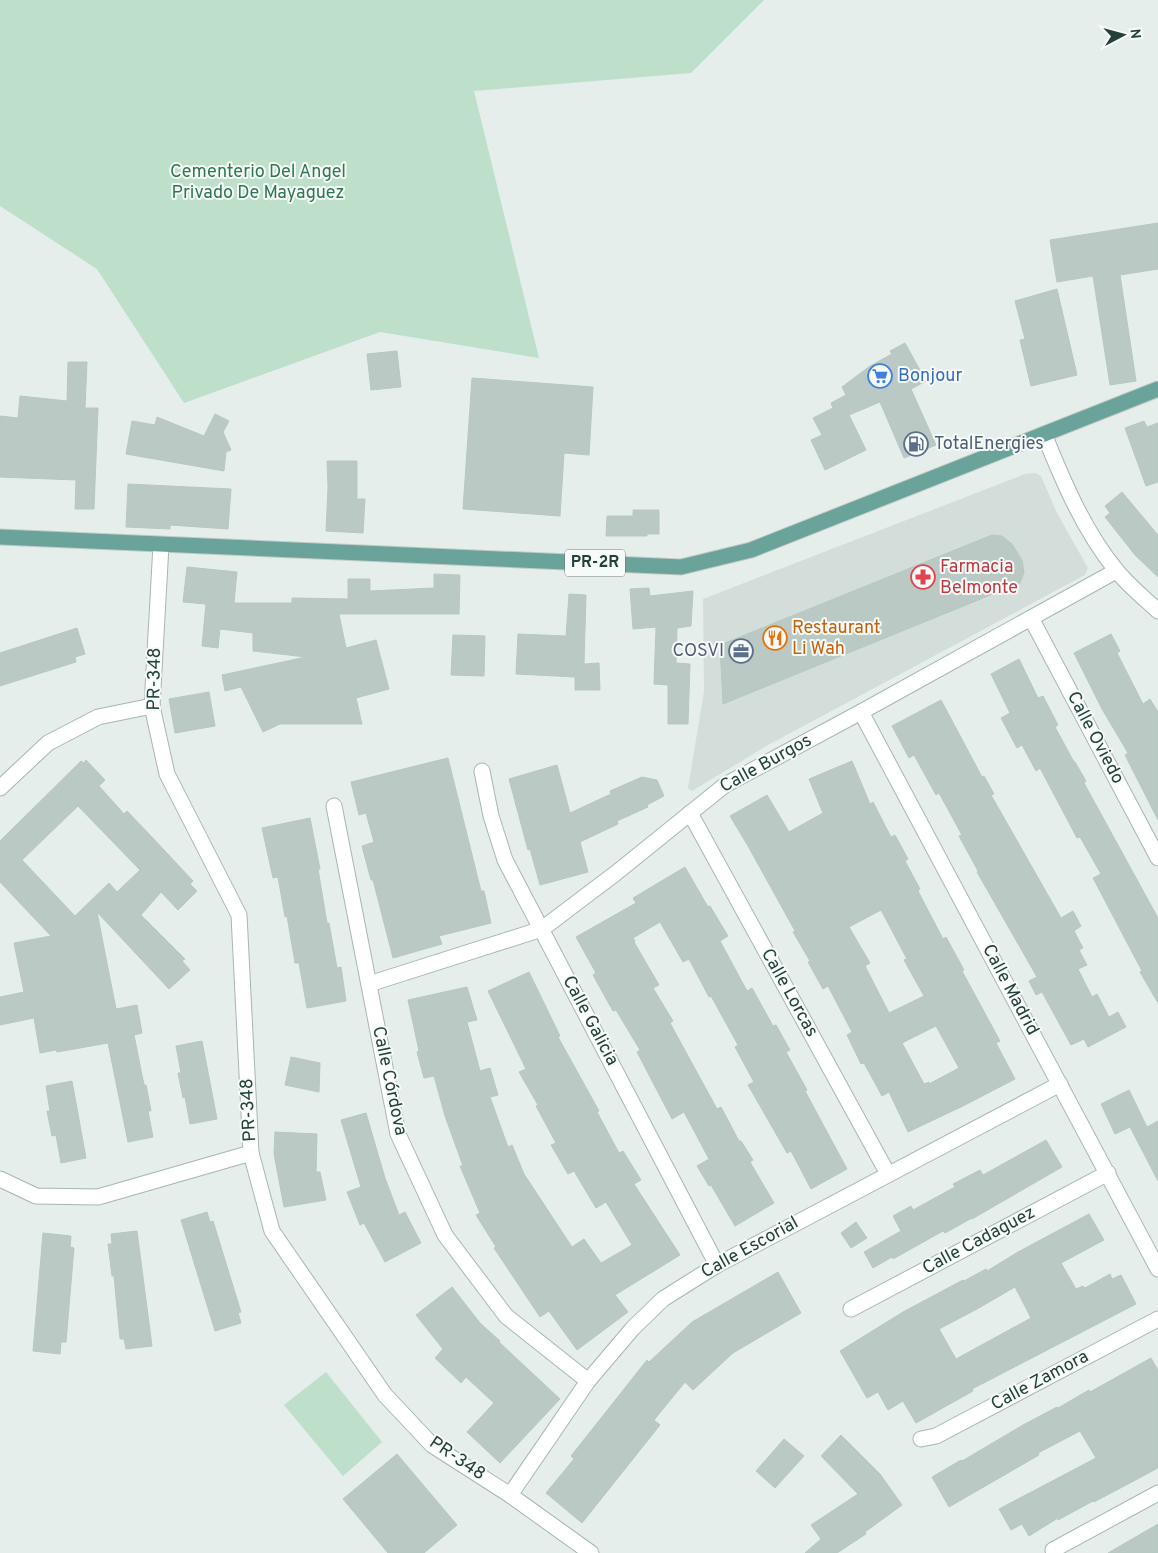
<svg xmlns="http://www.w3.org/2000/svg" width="1158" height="1553" viewBox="0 0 1158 1553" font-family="Overpass,sans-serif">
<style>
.built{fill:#d3deda}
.green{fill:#bedfca}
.building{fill:#bac9c4;stroke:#b7c8c2;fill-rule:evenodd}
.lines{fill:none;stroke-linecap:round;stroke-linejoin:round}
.minor-casing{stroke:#a7b6b3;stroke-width:17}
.tertiary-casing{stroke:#a7b6b3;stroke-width:17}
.primary-casing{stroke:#c2cac8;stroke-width:17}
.minor{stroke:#fff;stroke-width:15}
.tertiary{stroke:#fff;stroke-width:15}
.primary{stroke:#6aa39a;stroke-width:15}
.labels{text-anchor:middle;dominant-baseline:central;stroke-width:4;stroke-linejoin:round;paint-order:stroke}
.shield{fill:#f6faf8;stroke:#637874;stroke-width:1}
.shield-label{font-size:16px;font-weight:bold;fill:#24403b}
.park-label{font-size:18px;fill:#2e7851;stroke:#f6faf8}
.shop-label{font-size:18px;fill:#366cbe;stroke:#f6faf8;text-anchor:start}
.service-label{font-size:18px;fill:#4e5e75;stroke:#f6faf8;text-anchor:start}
.health-label{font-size:18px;fill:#be3a42;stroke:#f6faf8;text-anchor:start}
.food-label{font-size:18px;fill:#c56008;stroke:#f6faf8;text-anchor:start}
.street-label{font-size:18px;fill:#24403b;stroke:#f6faf8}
</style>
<rect width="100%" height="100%" fill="#e5eeeb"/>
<!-- built -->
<polygon class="built" points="1035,473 1041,476 1057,513 1088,568 1085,575 770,744 692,791 688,788 704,691 703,599 1025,474"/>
<!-- green -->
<g class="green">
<polygon points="0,0 764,0 691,73 474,91 539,358 380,332 184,403 97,269 0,206"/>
<polygon points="326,1372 382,1442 343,1476 284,1405"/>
</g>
<!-- building -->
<g class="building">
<polygon points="1158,223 1158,269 1120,275 1136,381 1110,385 1093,276 1057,282 1050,240"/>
<polygon points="1057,289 1077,375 1031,386 1020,340 1025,339 1015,301"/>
<polygon points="905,343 926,381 911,389 936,445 904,458 880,402 849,415 866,450 825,470 811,440 822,435 813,418 833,408 831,403 846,395 842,387 870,366 892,354 890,351"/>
<polygon points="397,351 401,387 371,390 367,354"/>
<polygon points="68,362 87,362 85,408 98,408 94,509 75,509 76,480 0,477 0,416 18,418 20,396 67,401"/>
<polygon points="472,378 593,387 589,455 564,453 560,516 463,509"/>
<polygon points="215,414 229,421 223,432 231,450 226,452 224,471 126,454 132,421 155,425 157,417 204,436"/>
<polygon points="1144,421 1147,427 1158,423 1158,482 1146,486 1125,428"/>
<polygon points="327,461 357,461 357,499 365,499 363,533 326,531 328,487"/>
<polygon points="128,484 231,489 228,529 170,525 170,529 126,527"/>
<polygon points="1122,492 1158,535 1158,577 1135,555 1105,517 1110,513 1105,506"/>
<polygon points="633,510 659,510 659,534 647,534 647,536 606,536 607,516 633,516"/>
<polygon points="992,535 1002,536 1012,544 1022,560 1024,572 1020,583 723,704 720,645"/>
<polygon points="187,567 237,572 234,603 292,603 292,598 348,599 348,579 370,579 370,591 434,588 434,574 460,575 459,614 339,614 346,648 376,640 389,689 356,698 362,724 280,724 263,732 241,687 225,691 222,675 306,657 253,651 253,633 220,629 218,648 202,646 206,604 183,602"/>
<polygon points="649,588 650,596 693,591 691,626 677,628 676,663 690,664 688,724 668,724 668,685 654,684 656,627 633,629 630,589"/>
<polygon points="569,594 586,595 584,664 599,663 600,690 575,690 575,677 516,674 518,634 566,636"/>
<polygon points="77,628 85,654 75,657 76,662 0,686 0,653"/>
<polygon points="1111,634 1120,651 1117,653 1143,704 1150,699 1158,712 1158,820 1125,755 1128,753 1102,709 1074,653"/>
<polygon points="453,635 485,636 484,676 451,675"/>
<polygon points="1019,659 1038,698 1043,696 1058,725 1055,727 1074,762 1075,762 1086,781 1084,783 1158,918 1158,1003 1140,972 1142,971 1093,878 1101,874 1080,837 1077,838 1040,768 1036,771 1022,745 1017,748 1001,718 1010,713 991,674"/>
<polygon points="209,692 215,726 175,733 169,699"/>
<polygon points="941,700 982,777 984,776 994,794 991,795 1061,918 1073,911 1081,926 1074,931 1083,948 1079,950 1087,965 1078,969 1092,997 1097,994 1109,1017 1118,1012 1126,1027 1088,1047 1084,1039 1071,1045 1042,992 1036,995 1029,981 1037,977 977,872 978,871 959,836 962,835 939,793 936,795 914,755 909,758 892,726"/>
<polygon points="448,758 481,891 484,891 491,923 439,936 442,944 393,958 373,880 371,880 362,846 374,842 366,813 359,815 351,782"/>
<path d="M 86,760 L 105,780 L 99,786 L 124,814 L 127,811 L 150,835 L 193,881 L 190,884 L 197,891 L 178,910 L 161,892 L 141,915 L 185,959 L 182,961 L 190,970 L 169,989 L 97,912 L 116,1009 L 137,1005 L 142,1033 L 134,1035 L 144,1085 L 146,1085 L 151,1111 L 148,1111 L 153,1137 L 128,1142 L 108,1043 L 57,1052 L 56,1050 L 40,1053 L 34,1018 L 0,1025 L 0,997 L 24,992 L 14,943 L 51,936 L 0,882 L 0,841 L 81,761 L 84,763 ZM 78,806 L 140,870 L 117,892 L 109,883 L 75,916 L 22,860 Z"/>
<path d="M 852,761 L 870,804 L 873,802 L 891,837 L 895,835 L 908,859 L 905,861 L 920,889 L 918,891 L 943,939 L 946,937 L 964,970 L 962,971 L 1000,1041 L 996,1043 L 1015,1079 L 963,1106 L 908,1132 L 889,1092 L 882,1096 L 864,1063 L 861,1064 L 847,1035 L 852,1032 L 828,986 L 823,989 L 808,962 L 810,961 L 793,932 L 795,931 L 748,846 L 730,816 L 767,795 L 789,832 L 823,813 L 809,779 ZM 881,910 L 907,959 L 904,960 L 924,996 L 889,1013 L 865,966 L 870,963 L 849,927 ZM 936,1026 L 959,1068 L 929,1084 L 929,1082 L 924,1084 L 902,1043 Z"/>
<polygon points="557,765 570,813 611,794 610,791 642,777 657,780 664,796 647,805 648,807 617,821 618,824 580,842 588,872 540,885 530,849 528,850 509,779"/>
<polygon points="310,818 320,869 318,869 327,923 329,923 337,968 341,967 346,1001 307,1008 299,963 295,963 287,916 285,917 278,877 273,878 262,828"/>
<polygon points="685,867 708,907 710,906 728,936 720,941 747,991 752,988 773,1026 776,1025 790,1050 786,1052 807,1090 805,1091 847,1169 811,1189 791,1151 787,1153 748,1085 754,1082 735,1047 738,1045 711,996 709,997 689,959 683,962 660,922 633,938 635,941 634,942 659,985 653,988 673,1021 670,1023 717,1109 721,1107 739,1141 741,1141 753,1160 750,1162 774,1203 735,1226 711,1185 709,1186 697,1166 709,1159 684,1112 672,1119 637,1052 640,1050 616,1010 613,1011 593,975 596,973 576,937 636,903 633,898"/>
<polygon points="529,972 560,1036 558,1037 599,1111 597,1112 619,1153 623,1151 641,1180 634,1184 680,1255 615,1295 628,1312 577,1350 549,1311 540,1317 494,1248 496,1247 476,1215 480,1213 460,1166 463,1166 445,1116 434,1076 424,1078 417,1052 419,1051 408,1000 467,987 477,1020 467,1022 480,1071 490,1068 498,1095 490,1097 508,1147 512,1145 524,1174 572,1247 584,1239 601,1263 632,1245 606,1202 596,1208 574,1171 568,1174 551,1145 556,1143 536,1106 538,1105 519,1072 526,1069 488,991"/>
<polygon points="202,1041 217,1119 190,1124 185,1097 183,1098 178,1073 181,1073 176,1046"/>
<polygon points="291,1057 320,1063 319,1092 285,1085"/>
<polygon points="72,1081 86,1158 61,1163 56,1135 52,1136 47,1111 50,1111 46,1086"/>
<polygon points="1129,1090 1147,1127 1158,1121 1158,1181 1130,1127 1115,1134 1101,1104"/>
<polygon points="366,1113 385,1178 399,1215 405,1212 421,1243 385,1262 364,1223 360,1225 347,1192 361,1187 341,1120"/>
<polygon points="275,1132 317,1134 316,1172 320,1172 326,1200 284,1207 274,1154"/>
<polygon points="1046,1140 1062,1167 972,1219 972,1218 945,1233 943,1231 893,1259 892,1257 873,1268 864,1252 901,1231 893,1216 911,1206 913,1210 955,1187 953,1184 980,1170 983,1175"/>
<polygon points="207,1212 210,1222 213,1221 241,1312 238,1313 241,1323 215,1331 181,1220"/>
<path d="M 1089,1214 L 1104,1240 L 1061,1263 L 1076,1289 L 1083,1286 L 1085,1288 L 1110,1274 L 1112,1279 L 1121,1275 L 1136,1304 L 972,1389 L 973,1391 L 916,1423 L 903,1401 L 888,1410 L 878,1392 L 867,1398 L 840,1351 L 903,1312 L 963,1280 L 964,1281 L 986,1269 L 987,1271 L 1018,1252 ZM 1015,1287 L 1031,1318 L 956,1359 L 939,1329 L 977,1309 Z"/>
<polygon points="856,1222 867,1238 851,1248 841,1233"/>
<polygon points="137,1231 152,1346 126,1349 124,1339 120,1339 114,1276 112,1276 108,1244 112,1244 111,1234"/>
<polygon points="43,1233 71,1236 70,1247 74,1248 66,1342 61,1342 60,1354 33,1351"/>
<polygon points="778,1272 801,1313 733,1353 693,1390 685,1382 654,1420 660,1425 582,1523 546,1493 574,1459 571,1456 647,1360 649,1362 692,1322"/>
<polygon points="452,1287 480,1323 500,1341 499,1342 560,1399 500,1463 467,1432 494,1403 466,1377 461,1383 435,1358 443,1349 416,1315"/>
<polygon points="1151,1358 1158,1370 1158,1468 1094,1502 1093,1501 1058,1520 1058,1518 1029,1536 1022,1524 1011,1530 999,1509 1096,1458 1080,1431 1038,1453 1039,1455 949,1507 932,1477 961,1460 962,1461 1023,1425 1057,1407 1058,1408 1089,1390 1090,1392"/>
<polygon points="841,1435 880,1474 902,1505 865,1532 866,1534 837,1553 805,1553 821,1539 811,1525 858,1494 821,1456"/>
<polygon points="784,1439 804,1456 775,1488 756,1471"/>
<polygon points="397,1454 457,1525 424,1553 388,1553 343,1499"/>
<polygon points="1158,1524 1158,1553 1108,1553"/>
</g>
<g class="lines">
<!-- minor casing -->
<g class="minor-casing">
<g id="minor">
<path d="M 1044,434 C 1063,481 1084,531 1116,570 C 1128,585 1144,598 1158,611"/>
<polyline points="1031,618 1158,858"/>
<polyline points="861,712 1158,1269"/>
<polyline points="482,771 491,816 505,860 717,1265"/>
<polyline points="0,788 48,743 98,717 152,706"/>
<polyline points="334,806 398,1134 445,1235 506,1316 588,1381"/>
<polyline points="690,813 888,1174"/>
<polyline points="369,984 542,929 616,873 725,785 861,712 1116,571"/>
<polyline points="0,1179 36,1196 98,1197 251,1153"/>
<polyline points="851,1309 1108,1173"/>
<polyline points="921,1439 936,1436 1158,1319"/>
<polyline points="510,1495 588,1381 633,1328 663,1299 717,1265 1060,1084"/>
<polyline points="1053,1550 1158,1493"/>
</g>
</g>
<!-- tertiary casing -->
<g class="tertiary-casing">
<polyline id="tertiary" points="161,545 152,706 167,774 239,915 251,1153 272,1231 385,1395 432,1445 510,1495 591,1553"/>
</g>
<!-- primary casing -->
<g class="primary-casing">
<polyline id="primary" points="0,537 681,567 751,550 1158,389"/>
</g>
<!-- minor -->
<use href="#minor" class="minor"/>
<!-- tertiary -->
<use href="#tertiary" class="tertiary"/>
<!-- primary -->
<use href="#primary" class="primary"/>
</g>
<!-- icons -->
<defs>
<g id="supermarket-ring" transform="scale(1.25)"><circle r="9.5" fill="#f6faf8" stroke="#3f7fe0" stroke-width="1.5"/><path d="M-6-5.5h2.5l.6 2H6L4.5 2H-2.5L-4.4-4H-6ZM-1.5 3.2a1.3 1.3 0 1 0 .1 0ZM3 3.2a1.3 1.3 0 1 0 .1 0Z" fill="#3f7fe0"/></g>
<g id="fuel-ring" transform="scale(1.25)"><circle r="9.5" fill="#f6faf8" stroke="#5c6f8a" stroke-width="1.5"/><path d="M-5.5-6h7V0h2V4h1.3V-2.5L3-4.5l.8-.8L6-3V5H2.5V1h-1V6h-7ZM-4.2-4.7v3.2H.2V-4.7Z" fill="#5c6f8a"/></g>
<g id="pharmacy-ring" transform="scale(1.25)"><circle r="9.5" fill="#f6faf8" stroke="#e0444e" stroke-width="1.5"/><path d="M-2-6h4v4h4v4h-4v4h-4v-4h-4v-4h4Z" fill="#e0444e"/></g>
<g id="restaurant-ring" transform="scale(1.25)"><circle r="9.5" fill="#f6faf8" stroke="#e8710a" stroke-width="1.5"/><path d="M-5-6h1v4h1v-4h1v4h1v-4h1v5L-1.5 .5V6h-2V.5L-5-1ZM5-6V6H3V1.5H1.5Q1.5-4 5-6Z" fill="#e8710a"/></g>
<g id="office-ring" transform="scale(1.25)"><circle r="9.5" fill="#f6faf8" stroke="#5c6f8a" stroke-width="1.5"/><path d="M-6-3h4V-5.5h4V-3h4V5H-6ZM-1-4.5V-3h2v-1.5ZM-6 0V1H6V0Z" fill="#5c6f8a"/></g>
</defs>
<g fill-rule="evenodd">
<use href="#supermarket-ring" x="880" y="376"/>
<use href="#fuel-ring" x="916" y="444"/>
<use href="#pharmacy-ring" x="923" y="577"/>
<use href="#restaurant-ring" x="775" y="638"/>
<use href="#office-ring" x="741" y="651"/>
</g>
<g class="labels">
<!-- shield labels -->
<rect class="shield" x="565" y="549.5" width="60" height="27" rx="4"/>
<g class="shield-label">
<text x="595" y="563">PR-2R</text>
</g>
<!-- park labels -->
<g class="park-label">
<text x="258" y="172">Cementerio Del Angel<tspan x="258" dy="21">Privado De Mayaguez</tspan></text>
</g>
<!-- shop labels -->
<g class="shop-label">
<text x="898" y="376">Bonjour</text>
</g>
<!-- service labels -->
<g class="service-label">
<text x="934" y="444">TotalEnergies</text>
<text x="724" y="651" text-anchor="end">COSVI</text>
</g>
<!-- health labels -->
<g class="health-label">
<text x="940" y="567">Farmacia<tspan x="940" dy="21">Belmonte</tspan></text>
</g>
<!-- food labels -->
<g class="food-label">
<text x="792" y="628">Restaurant<tspan x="792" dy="21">Li Wah</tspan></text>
</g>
<!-- street labels -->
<g class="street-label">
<text transform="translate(155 679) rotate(-89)">PR-348</text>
<text transform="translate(1095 738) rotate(62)">Calle Oviedo</text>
<text transform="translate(766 764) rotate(-29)">Calle Burgos</text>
<text transform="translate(1010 990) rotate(62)">Calle Madrid</text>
<text transform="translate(789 993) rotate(61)">Calle Lorcas</text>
<text transform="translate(590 1021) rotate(62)">Calle Galicia</text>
<text transform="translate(389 1081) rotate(78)">Calle Córdova</text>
<text transform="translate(249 1110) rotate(-93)">PR-348</text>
<text transform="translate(979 1241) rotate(-28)">Calle Cadaguez</text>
<text transform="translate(750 1248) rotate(-29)">Calle Escorial</text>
<text transform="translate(1040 1381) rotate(-28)">Calle Zamora</text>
<text transform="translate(457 1459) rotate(34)">PR-348</text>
</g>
</g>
<!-- north arrow -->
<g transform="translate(1123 35) rotate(84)" stroke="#f6faf8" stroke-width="4" paint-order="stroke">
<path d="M0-4L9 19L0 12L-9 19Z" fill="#24403b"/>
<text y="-8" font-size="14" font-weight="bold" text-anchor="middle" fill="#24403b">N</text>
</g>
</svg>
